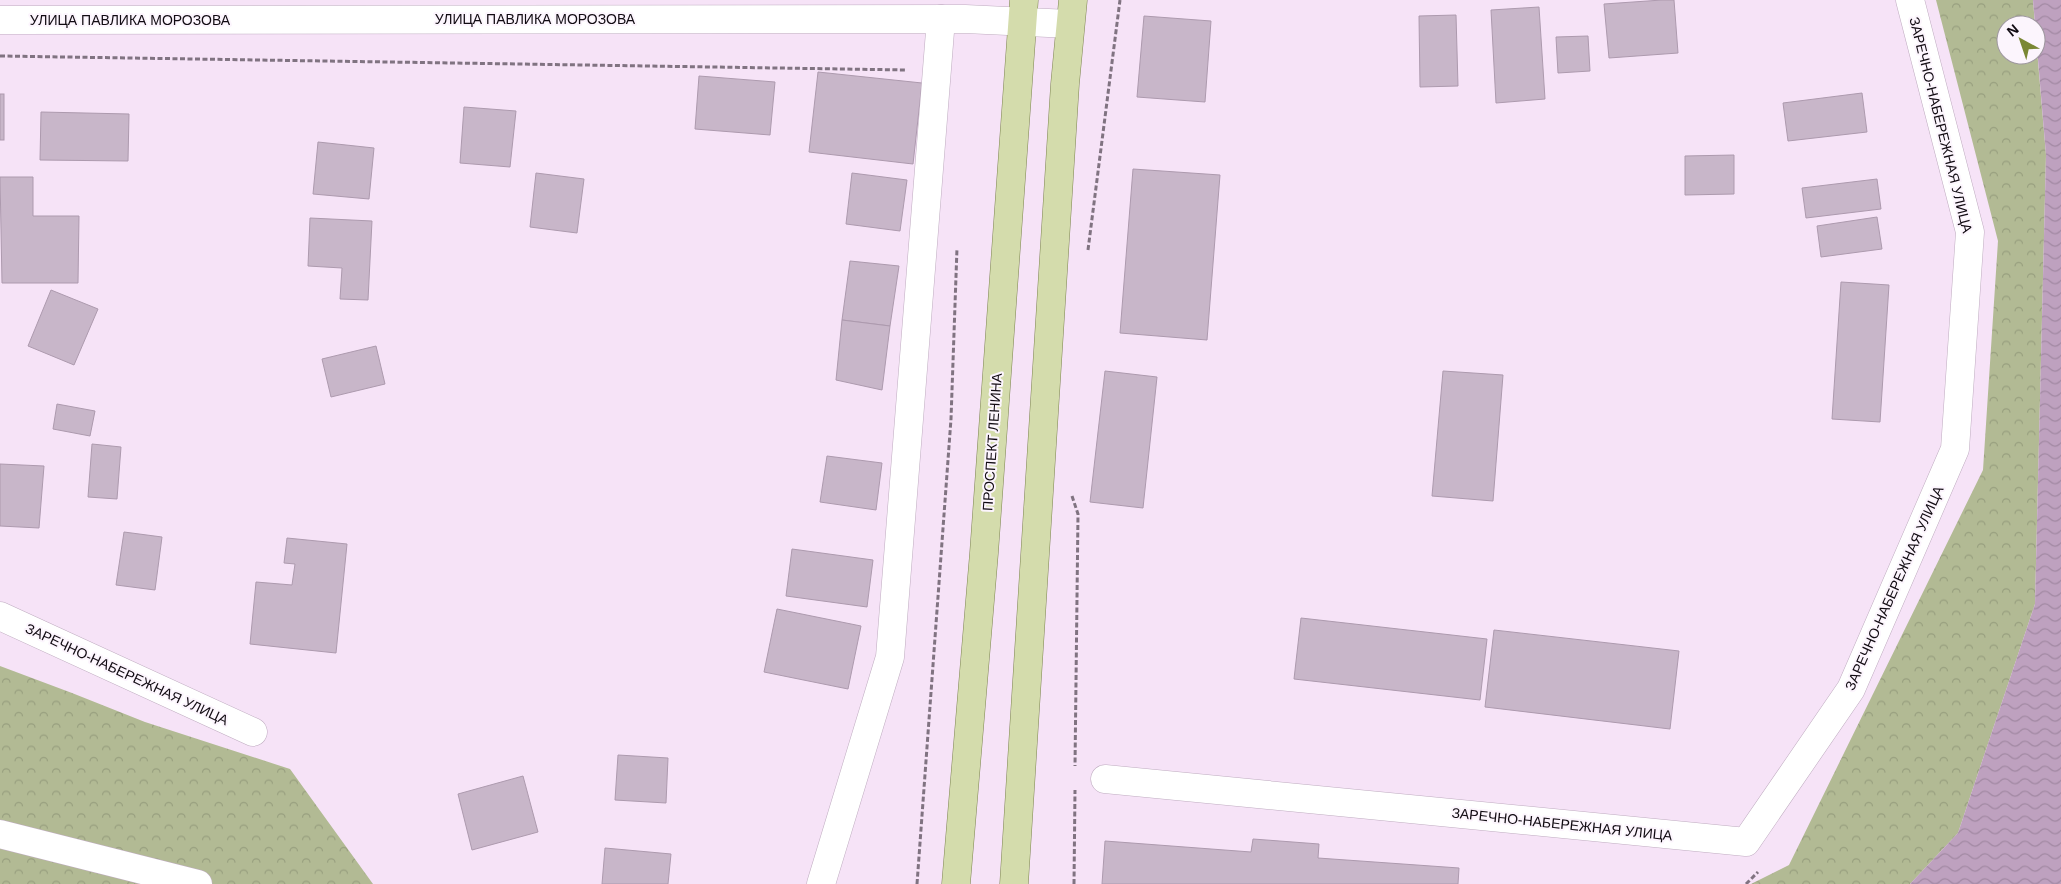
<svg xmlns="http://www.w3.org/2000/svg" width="2061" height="884" viewBox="0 0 2061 884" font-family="Arial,sans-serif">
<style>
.forest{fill:url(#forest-crowns)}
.water{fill:url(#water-waves)}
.building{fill:#c8b6c9;stroke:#ad9aae}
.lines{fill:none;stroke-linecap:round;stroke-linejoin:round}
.minor-casing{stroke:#bfacc0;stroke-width:29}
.major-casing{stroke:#7d8452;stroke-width:29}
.path{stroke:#807381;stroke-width:3;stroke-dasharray:5 2.5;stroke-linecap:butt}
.minor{stroke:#fff;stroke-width:28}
.major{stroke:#d4dcac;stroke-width:28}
.labels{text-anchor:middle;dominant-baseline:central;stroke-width:4;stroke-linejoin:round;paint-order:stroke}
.street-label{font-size:14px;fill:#110b12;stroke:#fcf5fd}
</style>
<defs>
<pattern id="forest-crowns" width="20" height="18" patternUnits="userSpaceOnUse" patternTransform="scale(1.25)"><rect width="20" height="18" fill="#b2ba94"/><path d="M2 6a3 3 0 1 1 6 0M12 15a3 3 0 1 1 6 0" fill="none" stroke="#989f7f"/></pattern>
<pattern id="water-waves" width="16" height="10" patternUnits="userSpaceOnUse" patternTransform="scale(1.25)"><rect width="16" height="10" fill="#bea1bf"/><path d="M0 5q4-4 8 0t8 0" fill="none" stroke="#a289a3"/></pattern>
</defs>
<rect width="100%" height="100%" fill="#f6e3f7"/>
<!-- forest -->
<g class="forest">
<polygon points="1936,0 2033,0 2035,25 2006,25 2006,55 2036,55 2036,38 2046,155 2035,604 1958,833 1910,884 1751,884 1789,865 1983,470 1998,241"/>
<polygon points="0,666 72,693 145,722 290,769 373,884 0,884"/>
</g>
<!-- water -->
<polygon class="water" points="2033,0 2061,0 2061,884 1910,884 1958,833 2035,604 2046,155"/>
<!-- building -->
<g class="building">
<polygon points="1662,0 1674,0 1678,53 1609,58 1604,4"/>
<polygon points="1539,7 1545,99 1496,103 1491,10"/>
<polygon points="1456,15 1458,86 1420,87 1419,16"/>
<polygon points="1144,16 1211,21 1205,102 1137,97"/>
<polygon points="1588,36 1590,71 1558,73 1556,37"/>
<polygon points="818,72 922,83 913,164 809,152"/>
<polygon points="699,76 775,82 770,135 695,129"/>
<polygon points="1862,93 1867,132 1788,141 1783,103"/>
<rect x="0" y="94" width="4" height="46"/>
<polygon points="464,107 516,111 510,167 460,163"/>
<polygon points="41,112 129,114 128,161 40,160"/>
<polygon points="318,142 374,148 369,199 313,194"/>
<polygon points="1734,155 1734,194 1685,195 1685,156"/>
<polygon points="1133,169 1220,175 1207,340 1120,333"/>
<polygon points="536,173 584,179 577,233 530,227"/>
<polygon points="852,173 907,180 900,231 846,224"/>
<polygon points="0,177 33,177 33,216 79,216 78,283 2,283"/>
<polygon points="1877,179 1881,209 1806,218 1802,188"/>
<polygon points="1877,217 1882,249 1821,257 1817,226"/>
<polygon points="310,218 372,221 368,300 340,299 342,268 308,266"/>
<polygon points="850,261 899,266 890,326 842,320"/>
<polygon points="1841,282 1889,285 1880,422 1832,419"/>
<polygon points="51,290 98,309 74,365 28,346"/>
<polygon points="842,320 890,326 882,390 836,380"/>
<polygon points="376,346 385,384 331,397 322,359"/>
<polygon points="1105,371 1157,377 1143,508 1090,502"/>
<polygon points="1443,371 1503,375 1493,501 1432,496"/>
<polygon points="57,404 95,411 90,436 53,429"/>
<polygon points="92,444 121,447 117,499 88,497"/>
<polygon points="827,456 882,463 876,510 820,502"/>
<polygon points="0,464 44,466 39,528 0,526"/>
<polygon points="124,532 162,537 155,590 116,585"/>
<polygon points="287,538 347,544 336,653 250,644 256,582 292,585 295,564 284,563"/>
<polygon points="792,549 873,560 867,607 786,596"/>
<polygon points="777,609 861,626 848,689 764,672"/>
<polygon points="1301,618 1487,639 1480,700 1294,679"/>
<polygon points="1494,630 1679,651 1670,729 1485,707"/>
<polygon points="618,755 668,758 666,803 615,800"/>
<polygon points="523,776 538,832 472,850 458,794"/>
<polygon points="1253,839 1319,844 1318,858 1459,868 1458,884 1102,884 1105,841 1251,852"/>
<polygon points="605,848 671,854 668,884 602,884"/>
</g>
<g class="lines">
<!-- minor casing -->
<g class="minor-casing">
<g id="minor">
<polyline points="0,20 965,19 1070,24"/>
<polyline points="0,616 253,732"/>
<polyline points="1105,779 1746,842 1851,689 1955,449 1970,232 1910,0"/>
<polyline points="0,834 198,884"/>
<polyline points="821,884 890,657 941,19"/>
</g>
</g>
<!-- major casing -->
<g class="major-casing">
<g id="major">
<polyline points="956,884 984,553 1024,0"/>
<polyline points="1014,884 1065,84 1073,0"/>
</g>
</g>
<!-- path -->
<g class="path">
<polyline points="0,56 907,70"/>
<polyline points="1088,250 1120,0"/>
<polyline points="1072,496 1078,514 1075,766"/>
<polyline points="917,884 951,419 957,248"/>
<polyline points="1074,884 1075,790"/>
<polyline points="1746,884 1758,872"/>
</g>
<!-- minor -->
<use href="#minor" class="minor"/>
<!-- major -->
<use href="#major" class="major"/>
</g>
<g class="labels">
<!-- street labels -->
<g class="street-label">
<text x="535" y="19">УЛИЦА ПАВЛИКА МОРОЗОВА</text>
<text x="130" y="20">УЛИЦА ПАВЛИКА МОРОЗОВА</text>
<text transform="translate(1941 125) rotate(76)">ЗАРЕЧНО-НАБЕРЕЖНАЯ УЛИЦА</text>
<text transform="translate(992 442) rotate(-86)">ПРОСПЕКТ ЛЕНИНА</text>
<text transform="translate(1894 588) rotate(-66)">ЗАРЕЧНО-НАБЕРЕЖНАЯ УЛИЦА</text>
<text transform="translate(127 674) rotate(25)">ЗАРЕЧНО-НАБЕРЕЖНАЯ УЛИЦА</text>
<text transform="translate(1562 824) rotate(6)">ЗАРЕЧНО-НАБЕРЕЖНАЯ УЛИЦА</text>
</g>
</g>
<!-- north arrow -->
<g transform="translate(2021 40) rotate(320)"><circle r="24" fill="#fcf5fd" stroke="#9e979f"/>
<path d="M0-4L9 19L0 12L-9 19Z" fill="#7a8734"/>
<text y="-8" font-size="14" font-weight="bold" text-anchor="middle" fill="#110b12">N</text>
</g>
</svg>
